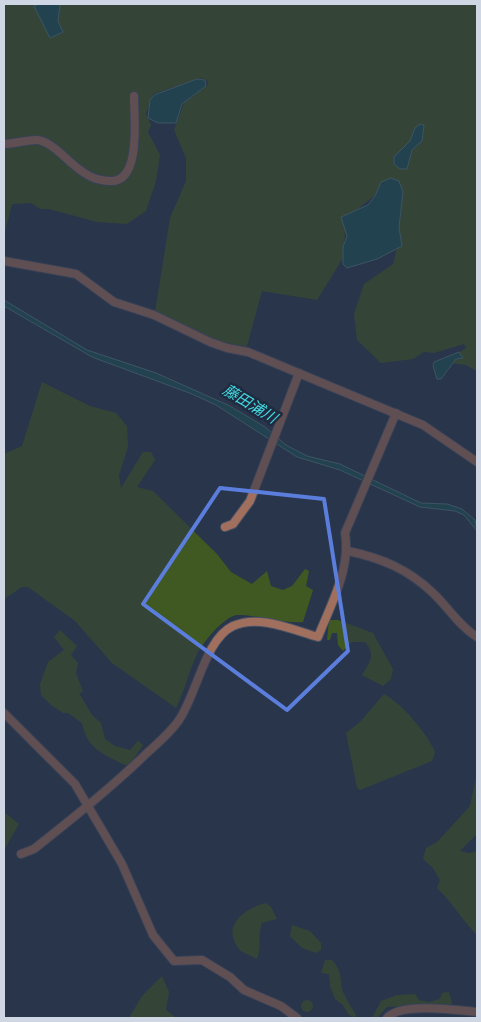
<svg xmlns="http://www.w3.org/2000/svg" width="481" height="1022" viewBox="0 0 481 1022" font-family="'Roboto Condensed','Noto Sans JP',sans-serif">
<style>
.green{fill:#405923}
.water{fill:#1c5254;stroke:#527a80}
.lines{fill:none;stroke-linecap:round;stroke-linejoin:round}
.minor-casing{stroke:#475266;stroke-width:10}
.minor{stroke:#a16f5e;stroke-width:8}
.marked{fill:none;stroke:#5b7edd;stroke-width:4;stroke-linejoin:round}
.labels{text-anchor:middle;dominant-baseline:central;stroke-width:5;stroke-linejoin:round;paint-order:stroke}
.water-label{font-size:15px;font-style:italic;fill:#42d9e0;stroke:#202b40}
</style>
<rect width="100%" height="100%" fill="#29354a"/>
<!-- green -->
<g class="green">
<path d="M 4,4 L 477,4 L 477,371 L 466,365 L 451,363 L 455,355 L 466,348 L 464,344 L 434,353 L 424,352 L 413,359 L 381,363 L 357,340 L 354,314 L 364,284 L 393,264 L 398,244 L 384,182 L 373,197 L 346,218 L 343,258 L 317,300 L 262,291 L 247,346 C 212,344 187,325 155,312 L 170,218 L 186,181 L 186,158 L 174,130 L 184,103 L 208,85 L 207,80 L 201,78 L 153,94 L 146,114 L 151,125 L 148,132 L 160,155 L 156,181 L 146,211 L 127,224 L 97,222 L 49,209 L 40,209 L 31,203 L 12,204 L 4,236 Z"/>
<path d="M 42,382 L 90,406 L 116,413 L 127,426 L 128,447 L 119,475 L 121,488 L 143,452 L 151,452 L 155,460 L 137,487 L 153,491 L 217,554 L 231,572 L 252,584 L 267,571 L 271,586 L 283,590 L 292,586 L 305,569 L 309,571 L 306,586 L 313,590 L 303,622 C 281,624 260,615 238,615 C 225,615 203,642 197,654 C 189,671 185,690 176,708 L 112,663 L 75,621 L 28,587 L 22,587 L 4,599 L 4,454 L 22,446 Z"/>
<path d="M 329,620 L 338,620 L 373,633 L 393,669 L 391,679 L 383,686 L 362,675 C 370,662 376,655 365,642 L 352,642 L 343,651 L 338,645 L 337,633 L 332,633 L 330,640 L 327,640 Z"/>
<path d="M 60,630 L 77,646 L 71,655 L 78,663 L 76,673 L 83,692 L 79,693 L 92,715 L 101,723 L 105,739 L 115,746 L 130,750 L 138,741 L 143,745 L 131,763 L 125,765 C 102,754 87,748 82,723 L 68,713 L 63,713 L 51,705 L 41,695 L 40,684 L 48,662 L 64,650 L 54,637 Z"/>
<path d="M 384,694 C 402,704 427,733 435,752 L 432,761 L 360,790 L 357,788 L 346,733 L 360,722 Z"/>
<path d="M 477,773 L 477,834 L 460,851 L 469,853 L 477,851 L 477,935 C 462,920 453,903 437,888 L 440,880 L 433,868 L 423,859 L 426,848 L 437,842 L 470,806 Z"/>
<polygon points="4,812 19,824 4,850"/>
<path d="M 266,903 L 271,907 L 277,919 L 262,923 C 257,938 262,946 257,959 C 252,956 244,954 240,950 C 220,927 244,908 266,903 Z"/>
<polygon points="292,925 310,931 321,943 321,950 316,953 302,948 290,936"/>
<path d="M 325,960 L 332,960 C 345,974 338,981 344,994 C 347,1001 352,1008 356,1015 L 355,1018 L 348,1014 L 343,1005 L 335,999 L 330,986 L 329,974 L 321,973 Z"/>
<polygon points="162,976 169,992 166,1010 175,1017 187,1018 129,1018 142,996"/>
<polygon points="449,992 452,1004 387,1007 377,1018 372,1018 381,1001 397,995 415,994 419,1000 429,1002 440,999 442,993"/>
<circle cx="307" cy="1006" r="6"/>
</g>
<!-- water -->
<g class="water">
<polygon points="39,4 60,4 58,21 63,32 50,38 34,6"/>
<polygon points="197,79 205,80 206,86 182,104 176,123 158,123 148,118 150,100 154,95"/>
<polygon points="420,124 424,125 422,141 412,150 407,169 400,169 394,164 394,157 410,141 415,128"/>
<polygon points="391,178 399,181 403,192 399,227 402,246 377,259 347,268 343,264 343,247 347,236 341,217 368,205 375,196 381,182"/>
<polygon points="4,300 87,350 156,373 230,406 265,427 286,445 307,456 340,464 421,503 447,504 462,509 475,520 477,531 464,515 455,511 420,507 340,470 297,457 216,405 192,394 92,357 4,306"/>
<polygon points="459,352 463,358 456,359 441,379 437,379 433,366 434,362"/>
</g>
<g class="lines">
<!-- minor casing -->
<g class="minor-casing">
<g id="minor">
<path d="M 4,144 C 13,144 30,139 38,140 C 51,142 65,158 75,166 C 87,176 95,180 109,181 C 142,184 134,117 134,96"/>
<polyline points="4,261 76,274 114,302 154,315 210,342 227,348 248,352 423,425 477,462"/>
<polyline points="225,527 233,524 250,501 299,373"/>
<path d="M 348,551 C 381,558 408,569 433,593 C 448,607 459,626 477,637"/>
<polyline points="4,713 75,784 122,864 153,935 174,961 202,960 230,977 244,990 281,1006 297,1018"/>
<path d="M 21,854 L 34,849 C 73,818 112,787 147,753 C 158,743 171,732 179,720 C 197,694 205,639 233,626 C 259,614 293,630 318,637 C 331,604 351,569 345,533 L 396,413"/>
<path d="M 387,1018 C 400,1002 457,1010 477,1012"/>
</g>
</g>
<!-- minor -->
<use href="#minor" class="minor"/>
</g>
<!-- marked area -->
<path d="M0 0H481V1022H0ZM 220,488 L 324,499 L 348,651 L 287,710 L 143,604 Z" fill="#29354a" fill-opacity=".55" fill-rule="evenodd"/>
<path class="marked" d="M 220,488 L 324,499 L 348,651 L 287,710 L 143,604 Z"/>
<g class="labels">
<!-- water labels -->
<g class="water-label">
<text transform="translate(250 404) rotate(31)">藤田浦川</text>
</g>
</g>
<!-- border -->
<rect width="481" height="1022" fill="none" stroke="#cfd7e5" stroke-width="10"/>
</svg>
